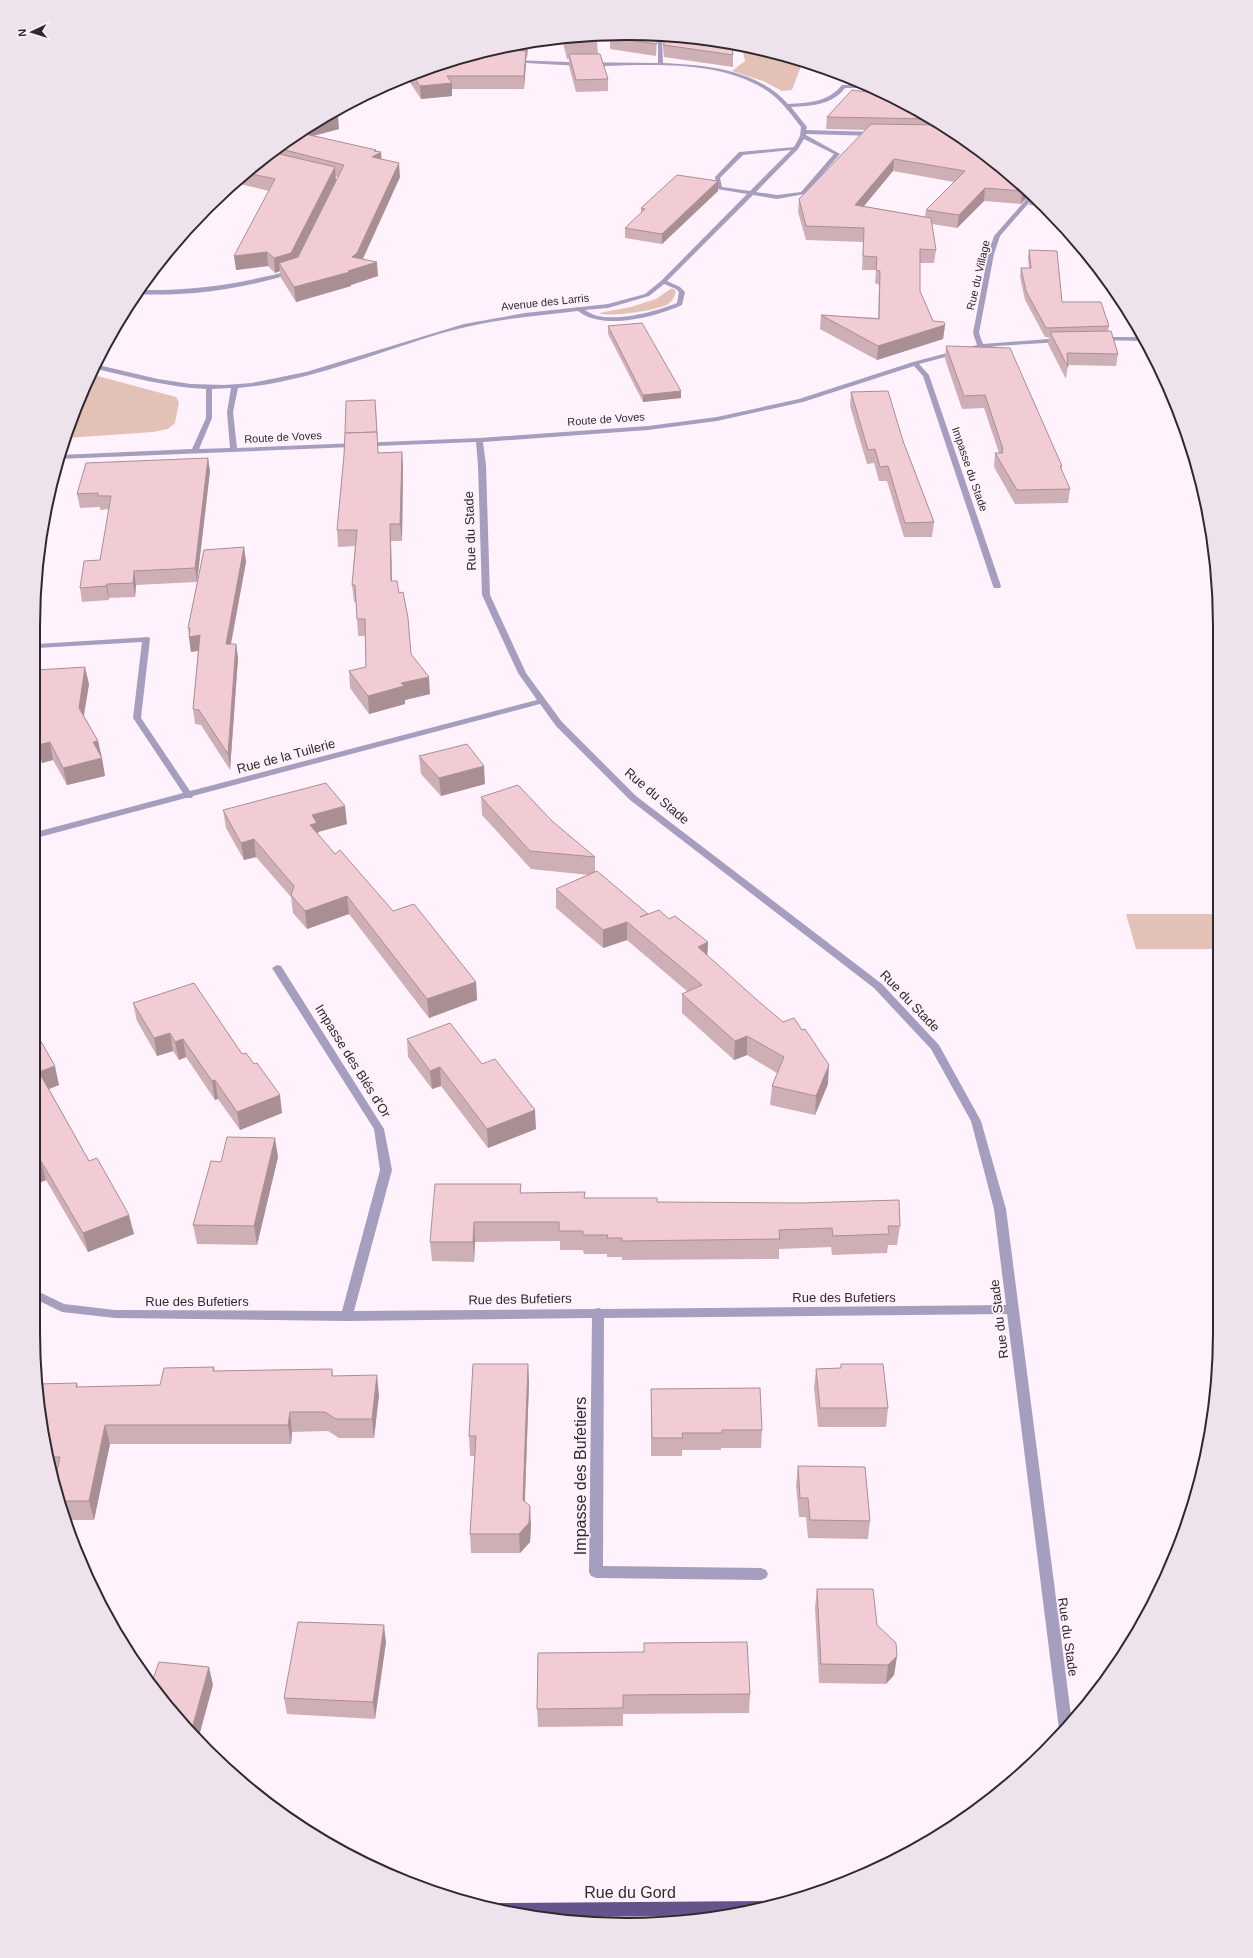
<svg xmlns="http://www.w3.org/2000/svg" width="1253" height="1958" viewBox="0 0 1253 1958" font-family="Arial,sans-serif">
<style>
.green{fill:#e4c1b7}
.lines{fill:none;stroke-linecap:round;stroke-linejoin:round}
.minor{fill:#a69ebe;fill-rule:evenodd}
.major{fill:#64548b;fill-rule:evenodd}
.wall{fill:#cfafb6;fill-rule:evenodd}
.shaded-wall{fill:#a98f94}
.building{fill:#f1ccd4;stroke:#a98f94}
.labels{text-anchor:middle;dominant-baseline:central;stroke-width:3.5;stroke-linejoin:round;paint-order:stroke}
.far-street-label{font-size:11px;fill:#2f292e;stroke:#fff2fd}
.street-label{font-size:13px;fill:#2f292e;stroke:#fff2fd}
.near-street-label{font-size:16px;fill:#2f292e;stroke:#fff2fd}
.rim{fill:none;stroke:#2f292e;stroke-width:2}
</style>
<rect width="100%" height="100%" fill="#fff2fd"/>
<!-- green -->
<g class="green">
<polygon points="742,47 803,61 792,90 782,91 763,81 732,71 745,61"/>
<path d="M 672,288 L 676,291 C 674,297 673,301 668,304 C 660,310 608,318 599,313 L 631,307 L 656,299 Z"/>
<polygon points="90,374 176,397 179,402 175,423 168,429 153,432 66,438"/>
<polygon points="1126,914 1217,914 1217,949 1136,949"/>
</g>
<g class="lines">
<!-- minor -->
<g class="minor">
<path d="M 658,37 L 662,37 L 663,63 C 707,65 758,70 788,104 C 809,103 828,102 842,85 L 863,85 L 868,88 L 845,88 C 832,105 812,106 791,107 L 807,127 L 806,130 L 875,132 L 878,134 L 875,136 L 806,134 L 806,135 L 840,154 L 805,194 L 777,199 L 753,195 L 667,281 L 680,287 L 685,292 L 682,305 C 655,317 603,331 578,311 C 533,316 489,320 446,332 C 377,352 310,382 238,388 L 233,412 L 237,448 L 479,438 L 648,426 L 717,417 L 799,399 L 913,362 L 977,345 L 973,333 L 988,254 L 994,236 L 1030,195 L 1034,197 L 1000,236 L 994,254 L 979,333 L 983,344 L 1061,338 L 1064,340 L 1061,342 L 997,346 L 968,351 L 919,364 L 929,375 L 1001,586 L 1000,588 L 994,588 L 993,586 L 923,376 L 914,366 L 803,402 L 717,421 L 648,430 L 483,442 L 486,465 L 490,595 L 526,673 L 545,699 L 562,722 L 636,796 L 882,984 L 939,1045 L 981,1121 L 1006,1209 L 1072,1723 L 1062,1734 L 1059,1729 L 1007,1314 L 604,1318 L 603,1566 L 761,1568 L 766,1570 L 768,1574 L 766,1578 L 761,1580 L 596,1578 L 591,1576 L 589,1572 L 592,1318 L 347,1321 L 115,1318 L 62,1312 L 33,1298 L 33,1289 L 64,1304 L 115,1310 L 342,1311 L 380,1170 L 374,1129 L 272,968 L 277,965 L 281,966 L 384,1129 L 392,1170 L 354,1311 L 594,1309 L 598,1308 L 602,1309 L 1006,1305 L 994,1209 L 971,1121 L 931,1049 L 874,988 L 630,800 L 556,726 L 540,704 L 193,796 L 192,798 L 186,798 L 36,838 L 36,832 L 183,793 L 133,718 L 142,642 L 37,648 L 37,644 L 149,637 L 150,639 L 141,718 L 190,791 L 537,700 L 518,673 L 482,595 L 478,465 L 476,442 L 58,459 L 60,455 L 192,449 L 206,418 L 206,389 C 167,387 130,377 93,368 L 94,364 L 158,379 L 191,384 L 224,385 L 252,383 L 306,372 L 464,324 L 525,313 L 608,304 L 645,294 L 661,281 L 747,194 L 717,189 L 715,177 L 739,152 L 794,147 L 800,136 L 801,127 C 791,114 780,99 766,90 C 718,60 655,65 602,66 C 572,66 542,64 513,62 L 511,61 L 513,60 L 568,62 L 658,63 ZM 804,139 L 834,154 L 801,192 L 777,195 L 756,192 L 798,149 ZM 791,150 L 750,191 L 722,187 L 720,178 L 743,155 ZM 664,284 L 676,289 L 679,292 L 677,303 C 655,312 605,326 585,310 L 608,308 L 649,296 ZM 231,388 L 227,412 L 230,448 L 199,449 L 212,418 L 212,389 Z"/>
<path d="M 292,270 L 294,271 L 294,273 C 243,289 189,297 135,294 L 138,290 C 193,291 240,284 292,270 Z"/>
<polygon points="1101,337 1142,337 1144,341 1099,340 1099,338"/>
</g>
<!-- major -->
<polygon class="major" points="764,1901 769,1903 771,1907 726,1916 537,1917 510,1914 490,1908 492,1905 497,1903"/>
</g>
<!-- wall -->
<g class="wall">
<polygon points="587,34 597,41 598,54 608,79 608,91 576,92 569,66 569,59 567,59 562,39"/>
<polygon points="610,35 657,37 656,56 610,49"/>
<polygon points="662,37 704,38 733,55 733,67 664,57"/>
<polygon points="528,44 527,58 526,58 524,89 452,89 452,96 421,99 407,78 473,53 509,50 515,50 515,46"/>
<path d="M 923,112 L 1018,180 L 1042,206 L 1029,205 L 1030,194 L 1021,204 L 984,201 L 957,228 L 932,224 L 936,250 L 934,263 L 920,263 L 920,291 L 933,321 L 945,325 L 943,339 L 877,360 L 820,329 L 821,315 L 878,318 L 879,285 L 875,283 L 876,270 L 862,270 L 863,242 L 806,240 L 798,212 L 799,199 L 866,130 L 826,129 L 827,117 ZM 893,171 L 954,182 L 926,210 L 925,217 L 864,206 Z"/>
<path d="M 333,114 L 339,129 L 313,136 L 376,151 L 382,159 L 400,177 L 363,259 L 378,276 L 351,285 L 351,286 L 296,302 L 281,278 L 280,271 L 275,273 L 268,266 L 236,270 L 269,191 L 236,183 L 265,156 ZM 335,176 L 338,177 L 336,181 Z"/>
<polygon points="718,181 718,191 662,244 625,238 625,228 641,213 641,208"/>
<polygon points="1029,250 1062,302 1109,326 1108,331 1118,354 1116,366 1068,365 1066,379 1048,344 1049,337 1045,337 1025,300 1020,277 1021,268 1029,268 1028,259"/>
<polygon points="608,326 681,391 681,398 643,402 608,334"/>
<polygon points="946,346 1062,466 1061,470 1070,489 1068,503 1015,504 994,467 995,453 999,453 984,408 962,409 945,359"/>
<polygon points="851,392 903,441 934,522 932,537 904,537 887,481 879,481 874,463 867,464 850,406"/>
<polygon points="376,408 378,453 402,452 403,468 402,541 391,541 392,581 399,593 411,654 430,694 405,700 405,704 369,714 350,688 349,671 366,667 365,636 358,636 356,602 354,602 352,585 355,546 338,547 337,530 344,455 345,433"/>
<polygon points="208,458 210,471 197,582 136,585 135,597 109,598 109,600 82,602 80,588 100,560 109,509 100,510 100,507 80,508 77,494"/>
<polygon points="244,547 246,562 231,644 236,644 238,658 230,770 201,725 195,724 193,709 198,651 191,652 188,628"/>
<polygon points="37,670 89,684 84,716 98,741 105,776 67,785 53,760 42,763 37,752"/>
<polygon points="419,756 485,784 441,796 421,774"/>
<polygon points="481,797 595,857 595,872 648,914 669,919 708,942 707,955 828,1084 815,1115 770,1105 772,1086 777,1073 747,1055 734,1060 682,1013 682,994 688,992 627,940 603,948 556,908 556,889 589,875 531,869 482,815"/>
<polygon points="223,810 347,824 318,832 318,835 335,854 393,911 476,982 477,1000 429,1018 349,914 307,929 293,913 291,897 256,857 244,860 226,828"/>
<polygon points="194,983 282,1113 240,1130 218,1099 215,1100 186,1057 179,1060 173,1051 157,1056 137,1021 133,1003"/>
<polygon points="35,1031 59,1085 49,1089 89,1161 134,1234 88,1252 46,1180 39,1183 34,1173"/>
<polygon points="407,1039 482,1064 536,1129 488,1148 441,1086 432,1089 408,1057"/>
<polygon points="278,1157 257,1245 197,1244 193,1225 221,1162"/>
<polygon points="521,1184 521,1193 585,1198 657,1202 900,1226 897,1245 888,1245 887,1253 832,1255 831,1247 779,1249 779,1259 622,1260 622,1257 607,1257 607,1254 584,1254 583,1250 560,1250 560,1241 475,1242 474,1262 432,1261 430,1242"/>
<polygon points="528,1364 529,1383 525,1501 531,1525 530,1542 520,1553 471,1553 470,1534 475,1456 470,1456 469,1436"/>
<polygon points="841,1364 888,1408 886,1427 818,1427 814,1388 816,1369 841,1368"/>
<polygon points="214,1367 215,1371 332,1369 333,1376 379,1395 374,1438 339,1438 328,1431 292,1432 291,1444 110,1444 94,1520 64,1520 55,1481 56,1476 54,1476 38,1409 77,1383 78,1387 160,1385"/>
<polygon points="651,1389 762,1430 761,1448 721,1448 721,1450 682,1450 682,1456 651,1456"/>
<polygon points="798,1466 870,1521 868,1539 808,1538 806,1517 799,1517 796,1485"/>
<polygon points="817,1589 877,1625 897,1656 894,1675 886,1684 819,1683 815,1608"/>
<polygon points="386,1642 375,1719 287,1714 284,1698"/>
<polygon points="538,1653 750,1694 749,1713 623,1714 623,1726 538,1727 537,1709"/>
</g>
<!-- shaded-wall -->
<g class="shaded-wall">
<polygon points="526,44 528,44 527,58"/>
<polygon points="509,47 508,58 439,66 473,53"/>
<polygon points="526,51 526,64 524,89 524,76"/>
<polygon points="452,83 452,96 421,99 420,86"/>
<polygon points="338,116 339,129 286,143 323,120"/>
<polygon points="376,150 376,155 381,152 382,166 372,157 374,151"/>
<polygon points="894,159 893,171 854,218 855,205"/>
<polygon points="399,163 400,177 359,267 377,262 378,276 351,285 351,286 296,302 294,287 352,257"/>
<polygon points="335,167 336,181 293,268 279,263 280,271 275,273 274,258"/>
<polygon points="718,181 718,191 662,244 662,234"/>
<polygon points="985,188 984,201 957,228 959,215"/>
<polygon points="1025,188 1030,194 1021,204 1022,191"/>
<polygon points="1057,222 1060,225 1056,226"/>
<polygon points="267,252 268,266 236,270 234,256"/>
<polygon points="945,325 943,339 877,360 878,346"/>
<polygon points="681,391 681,398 643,402 643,395"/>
<polygon points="402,452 403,468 402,541 400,524"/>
<polygon points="208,458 210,471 197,582 195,568"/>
<polygon points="390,524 391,541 392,598 391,581"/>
<polygon points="244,547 246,562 228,659 226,644"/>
<polygon points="134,571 136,585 135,597 133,583"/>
<polygon points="107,584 109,598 109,600 106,586"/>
<polygon points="200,635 202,650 191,652 189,637"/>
<polygon points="236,644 238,658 230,770 228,754"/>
<polygon points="85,667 89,684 82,725 79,708"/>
<polygon points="429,677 430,694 405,700 405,704 369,714 368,696 401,683"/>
<polygon points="98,741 102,758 93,742"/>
<polygon points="50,742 53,760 42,763 38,745"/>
<polygon points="102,758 105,776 67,785 63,768"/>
<polygon points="484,766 485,784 441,796 439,778"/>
<polygon points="345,806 347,824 318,832 319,841 310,825 312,815"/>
<polygon points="254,839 256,857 244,860 241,843"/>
<polygon points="347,896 349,914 307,929 305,911"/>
<polygon points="627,922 627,940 603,948 603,930"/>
<polygon points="708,942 707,961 698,947"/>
<polygon points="476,982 477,1000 429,1018 427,999"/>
<polygon points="170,1033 173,1051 157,1056 154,1038"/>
<polygon points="747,1036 747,1055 734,1060 735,1041"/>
<polygon points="183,1039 186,1057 179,1060 175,1042"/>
<polygon points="829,1065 828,1084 815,1115 816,1096"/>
<polygon points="55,1066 59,1085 44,1091 39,1072"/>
<polygon points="440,1067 441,1086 432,1089 430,1071"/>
<polygon points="215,1080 218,1099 215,1100 212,1081"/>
<polygon points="280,1095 282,1113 240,1130 237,1112"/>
<polygon points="535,1110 536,1129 488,1148 487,1129"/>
<polygon points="275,1138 278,1157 257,1245 254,1226"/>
<polygon points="41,1161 46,1180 39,1183 35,1164"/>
<polygon points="129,1215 134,1234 88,1252 83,1233"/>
<polygon points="474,1222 475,1242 474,1262 473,1242"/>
<polygon points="528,1364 529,1383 524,1519 523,1500"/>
<polygon points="377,1375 379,1395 374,1438 372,1419"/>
<polygon points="290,1412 292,1432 291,1444 288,1425"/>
<polygon points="105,1425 110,1444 94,1520 89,1501"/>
<polygon points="530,1506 531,1525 530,1542 520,1553 519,1534"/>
<polygon points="384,1625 386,1642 375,1719 373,1702"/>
<polygon points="897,1656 894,1675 886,1684 888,1665"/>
<polygon points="209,1667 213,1685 198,1740 191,1732"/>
</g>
<!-- building -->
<g class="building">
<polygon points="587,34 595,35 597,41 567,41 566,38"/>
<polygon points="610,35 657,37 657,44 610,37"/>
<polygon points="664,37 704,38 732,45 733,55 664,45"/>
<polygon points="511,50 526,51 524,76 447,76 452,83 420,86 413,76 471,54"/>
<polygon points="569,54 600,54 608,79 576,80"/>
<polygon points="852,90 882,94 923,112 932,119 827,117"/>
<polygon points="333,114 338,116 323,120"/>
<polygon points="871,124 941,125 1018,180 1025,188 1022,191 985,188 959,215 926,210 965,171 894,159 855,205 931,218 936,250 920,249 920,291 933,321 944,322 945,325 878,346 821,315 879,319 880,271 876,270 877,257 863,256 864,228 806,226 799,199"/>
<polygon points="301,133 376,150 374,151 381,152 372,157 399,163 357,253 352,257 377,262 348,271 350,272 294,287 279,263 298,257 344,165 277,148"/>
<polygon points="271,152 335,167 291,253 274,258 267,252 234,256 275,179 247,173 265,156"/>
<polygon points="677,175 718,181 662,234 625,228 645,209 641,208"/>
<polygon points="1029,250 1057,251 1062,302 1101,302 1109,326 1046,328 1026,291 1021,268 1031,268"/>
<polygon points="642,323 681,391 643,395 608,326"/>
<polygon points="1111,331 1118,354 1067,353 1068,367 1050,332"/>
<polygon points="946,346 1010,348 1062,466 1060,466 1070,489 1017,490 995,453 1003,453 1002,449 1003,449 985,395 964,396"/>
<polygon points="888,391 903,441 934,522 905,523 888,466 880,467 875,449 868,450 851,392"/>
<polygon points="375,400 377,433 377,432 345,433 346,401"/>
<polygon points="377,432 378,453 402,452 400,524 390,524 391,581 397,581 399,593 403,592 408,618 411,654 429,677 401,683 404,686 368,696 349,671 366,667 365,619 357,619 355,585 352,585 357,530 337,530 344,455 345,433"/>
<polygon points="208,458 195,568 134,571 133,583 107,584 106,586 80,588 84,561 100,560 111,496 98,496 98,493 77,494 86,463"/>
<polygon points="244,547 226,644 236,644 228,754 199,710 193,709 200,635 189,637 190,628 188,628 204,550"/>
<polygon points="85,667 79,708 98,741 93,742 102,758 63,768 50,742 38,745 37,742 37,670"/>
<polygon points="467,744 484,766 439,778 419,756"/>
<polygon points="326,783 345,806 312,815 317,823 310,825 335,854 340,850 393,911 414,904 476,982 427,999 347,896 305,911 291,895 294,886 254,839 241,843 223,810"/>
<polygon points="518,785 552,821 595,857 530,851 481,797"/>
<polygon points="597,871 648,914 640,917 659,910 669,919 675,916 708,942 698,947 756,999 783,1022 794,1018 802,1030 805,1029 829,1065 816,1096 772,1086 784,1057 747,1036 735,1041 682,994 702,985 627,922 603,930 556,889"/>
<polygon points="194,983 242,1054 246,1053 254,1064 257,1063 280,1095 237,1112 215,1080 212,1081 183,1039 175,1042 170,1033 154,1038 133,1003"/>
<polygon points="450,1023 482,1064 495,1059 535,1110 487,1129 440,1067 430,1071 407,1039"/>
<polygon points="35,1031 55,1066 39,1072 89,1161 97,1158 129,1215 83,1233 41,1161 35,1164 34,1163"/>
<polygon points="227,1137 275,1138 254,1226 193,1225 211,1161 221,1162"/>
<polygon points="435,1184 521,1184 520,1193 585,1192 584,1198 657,1198 657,1202 802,1203 899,1200 900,1226 888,1226 889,1234 833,1236 832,1228 779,1230 780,1239 622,1241 622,1238 607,1238 608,1235 583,1235 583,1231 559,1231 559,1222 474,1222 473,1242 430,1242"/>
<polygon points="473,1364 528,1364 523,1500 530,1506 529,1523 519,1534 470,1534 476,1436 469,1436"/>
<polygon points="841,1364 883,1364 888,1408 820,1408 816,1369 841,1368"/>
<polygon points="214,1367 213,1371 332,1369 332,1376 377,1375 372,1419 336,1419 325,1412 290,1412 288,1425 105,1425 89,1501 60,1501 55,1481 60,1457 49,1457 38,1409 36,1384 77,1383 76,1387 160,1385 164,1368"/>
<polygon points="760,1388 762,1430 722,1430 722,1433 682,1433 683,1438 652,1438 651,1389"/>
<polygon points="798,1466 865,1467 870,1521 810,1520 808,1498 800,1498"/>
<polygon points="817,1589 873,1589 877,1625 896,1643 897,1656 888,1665 821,1664"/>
<polygon points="298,1622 384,1625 373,1702 284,1698"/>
<polygon points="747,1642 750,1694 623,1695 623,1708 537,1709 538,1653 644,1652 644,1643"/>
<polygon points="159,1662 209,1667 191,1732 150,1682 152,1682"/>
</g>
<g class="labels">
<!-- far-street labels -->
<g class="far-street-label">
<text transform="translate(978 275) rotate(-77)">Rue du Village</text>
<text transform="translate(545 302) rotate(-6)">Avenue des Larris</text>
<text transform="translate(606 419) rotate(-4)">Route de Voves</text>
<text transform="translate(283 437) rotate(-3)">Route de Voves</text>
<text transform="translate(970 469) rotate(71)">Impasse du Stade</text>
</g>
<!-- street labels -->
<g class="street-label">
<text transform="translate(470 531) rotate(-92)">Rue du Stade</text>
<text transform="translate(286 756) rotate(-15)">Rue de la Tuilerie</text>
<text transform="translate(657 796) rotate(40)">Rue du Stade</text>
<text transform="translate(910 1001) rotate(46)">Rue du Stade</text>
<text transform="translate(353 1061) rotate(58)">Impasse des Blés d'Or</text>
<text x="844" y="1297">Rue des Bufetiers</text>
<text transform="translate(520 1299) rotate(-1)">Rue des Bufetiers</text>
<text x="197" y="1301">Rue des Bufetiers</text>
<text transform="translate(999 1319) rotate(-97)">Rue du Stade</text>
<text transform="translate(1068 1637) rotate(82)">Rue du Stade</text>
</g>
<!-- near-street labels -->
<g class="near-street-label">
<text transform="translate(580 1476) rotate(-90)">Impasse des Bufetiers</text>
<text x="630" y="1892">Rue du Gord</text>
</g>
</g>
<!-- crop -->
<path d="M0 0H1253V1958H0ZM626 40H627A586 586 0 0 1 1213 626V1332A586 586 0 0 1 627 1918H626A586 586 0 0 1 40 1332V626A586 586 0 0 1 626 40Z" fill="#eee2ec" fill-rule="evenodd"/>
<path class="rim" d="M626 40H627A586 586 0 0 1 1213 626V1332A586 586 0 0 1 627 1918H626A586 586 0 0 1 40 1332V626A586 586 0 0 1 626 40Z"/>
<!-- north arrow -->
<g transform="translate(32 32) rotate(266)" stroke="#fff2fd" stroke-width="3" paint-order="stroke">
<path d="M0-3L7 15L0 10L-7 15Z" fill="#2f292e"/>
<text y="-6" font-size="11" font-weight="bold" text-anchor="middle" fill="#2f292e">N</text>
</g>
</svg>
